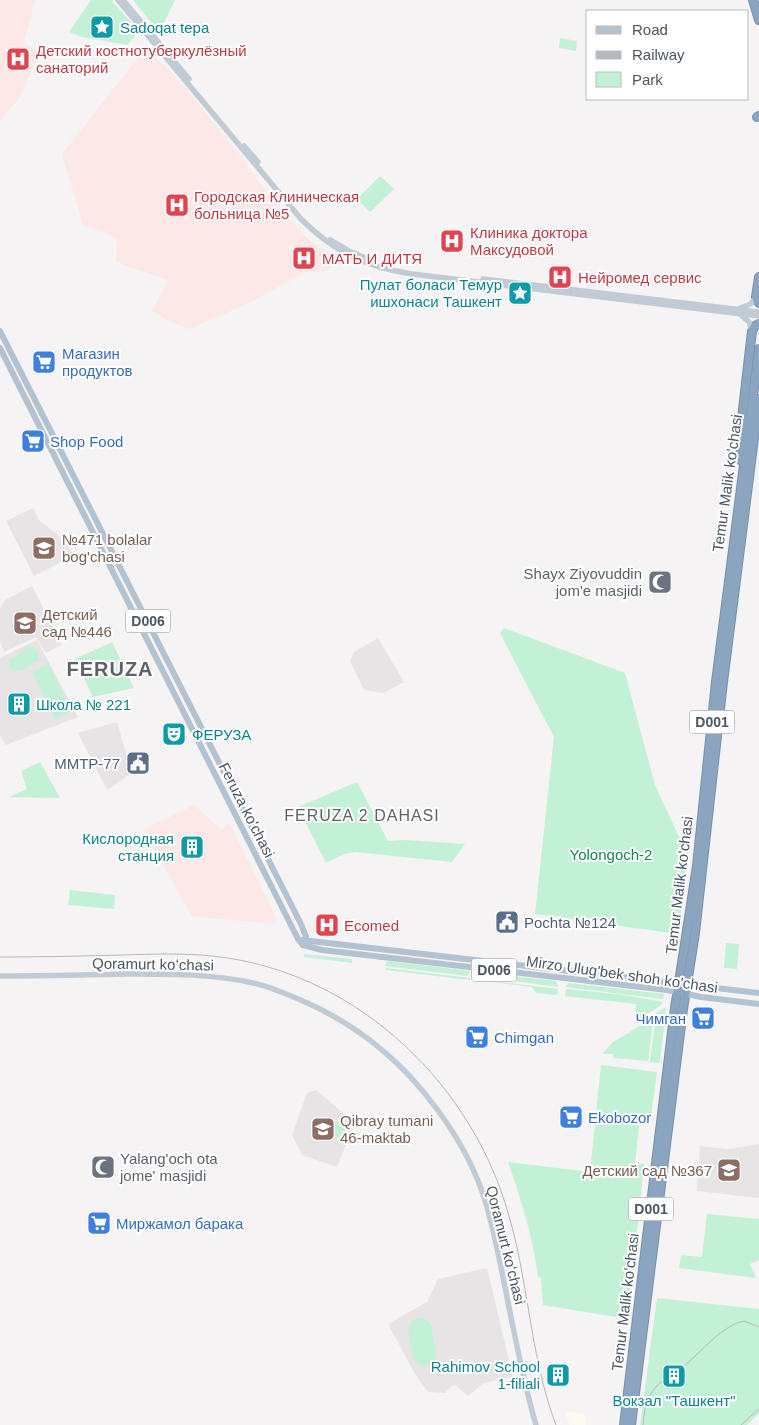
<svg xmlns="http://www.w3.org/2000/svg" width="759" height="1425" viewBox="0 0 759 1425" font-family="Arial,sans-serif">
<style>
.commercial{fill:#fdf9ef}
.education{fill:#e6e4e5}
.medical{fill:#fce8e6}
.green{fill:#c3f1d5}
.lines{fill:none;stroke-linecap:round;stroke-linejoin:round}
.highway-casing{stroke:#7690ad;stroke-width:10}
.secondary{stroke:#c1cbd6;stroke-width:5.5}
.primary{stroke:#b3c2d1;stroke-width:6}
.highway{stroke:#8ba5c1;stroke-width:8}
.rail{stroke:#b5b8bd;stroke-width:1}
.labels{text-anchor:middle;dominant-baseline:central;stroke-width:4;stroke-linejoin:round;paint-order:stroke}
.shield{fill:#fff;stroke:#808990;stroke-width:1}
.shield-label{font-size:14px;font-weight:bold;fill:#4a5661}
.culture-label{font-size:15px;fill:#0d838f;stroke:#fff;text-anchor:start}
.health-label{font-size:15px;fill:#be3a42;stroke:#fff;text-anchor:start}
.shop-label{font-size:15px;fill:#366cbe;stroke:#fff;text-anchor:start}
.street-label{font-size:15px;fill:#4a5661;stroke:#fff}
.education-label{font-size:15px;fill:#785e54;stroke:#fff;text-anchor:start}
.worship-label{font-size:15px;fill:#5b616d;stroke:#fff;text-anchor:end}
.service-label{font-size:15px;fill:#4e5e75;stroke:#fff;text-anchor:end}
.park-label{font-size:15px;fill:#17864f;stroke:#fff}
.neighbourhood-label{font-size:16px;letter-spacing:1px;fill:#5f6368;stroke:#fff}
.district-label{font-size:20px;font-weight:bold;letter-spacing:1px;fill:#5f6368;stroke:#fff}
</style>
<rect width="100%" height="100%" fill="#f5f3f3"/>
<!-- commercial -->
<polygon class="commercial" points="564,1411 585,1414 585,1425 570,1425"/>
<!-- education -->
<g class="education">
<polygon points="33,508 39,520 63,539 74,556 34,576 6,521"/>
<polygon points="32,586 62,645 46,653 36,637 4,652 0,642 0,609 5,600"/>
<polygon points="378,638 404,682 383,693 364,690 350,661 354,652"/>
<polygon points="37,640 78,717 6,745 0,735 0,658"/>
<polygon points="117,722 132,773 107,790 78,733"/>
<polygon points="316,1090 355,1123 337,1167 302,1155 292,1135 307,1093"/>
<polygon points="759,1144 759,1198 697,1191 700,1146 728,1149"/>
<polygon points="487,1268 513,1377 484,1383 468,1396 454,1384 445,1393 428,1392 415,1374 388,1324 427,1302 438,1279"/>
</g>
<!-- medical -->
<g class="medical">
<polygon points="0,0 35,0 24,43 37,51 33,67 19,99 0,120"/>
<polygon points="153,55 174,75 246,162 248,167 263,187 293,223 310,241 337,257 327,271 306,272 244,305 190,329 170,322 152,310 169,280 116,262 117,238 83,225 62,154 137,59"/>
<polygon points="194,805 221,829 230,824 276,917 275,924 192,916 143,830"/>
</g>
<!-- green -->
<g class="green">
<polygon points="91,0 111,0 139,31 127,45 82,37 69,32"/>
<polygon points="133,0 175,0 161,29 154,26"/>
<polygon points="560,38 577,41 576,51 559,48"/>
<polygon points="380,176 394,189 370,212 357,199"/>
<polygon points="504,628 625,673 655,785 679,837 687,833 690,839 678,934 535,914 554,737 500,633"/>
<polygon points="112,642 134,688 93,697 75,659"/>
<path d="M 27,648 C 35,646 40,652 38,660 L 21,671 L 14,671 L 9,666 L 10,660 Z"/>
<polygon points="48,663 71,711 55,719 32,672"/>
<polygon points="40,762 60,798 9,797 27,789 21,771"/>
<polygon points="357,782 388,841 406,840 465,844 452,862 356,852 344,854 326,863 298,807"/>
<polygon points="70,890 115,895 114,909 68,905"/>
<polygon points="726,943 739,944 737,969 724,968"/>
<polygon points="304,954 352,959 352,963 304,957"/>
<polygon points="387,961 470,971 468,976 385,966"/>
<polygon points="386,968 470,978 470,980 386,970"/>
<polygon points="478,972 556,981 558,987 477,976"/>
<polygon points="476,979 558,989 557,995 536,993 532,987 476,980"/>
<polygon points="569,983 664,994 663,999 565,987"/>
<polygon points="566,989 624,995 663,1002 660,1006 636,1021 636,1004 565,996"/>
<polygon points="666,1007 660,1063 650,1062 656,1013"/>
<polygon points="654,1014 648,1061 613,1058 613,1054 602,1054 613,1042 643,1024 642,1021"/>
<path d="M 601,1065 L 657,1072 L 651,1116 L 640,1116 L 635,1163 L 644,1164 L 628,1319 L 543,1305 L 541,1278 L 538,1277 C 533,1237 521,1200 508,1162 L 590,1172 Z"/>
<polygon points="340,1121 346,1134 337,1138 331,1125"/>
<polygon points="707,1214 759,1219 759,1260 750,1264 756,1278 679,1268 681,1255 702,1257"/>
<polygon points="657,1298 759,1309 759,1413 747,1425 640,1425"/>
<polygon points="420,1318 429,1322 431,1325 436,1355 433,1363 424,1366 416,1362 413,1358 408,1329 412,1321"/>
</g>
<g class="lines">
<!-- highway casing -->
<g class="highway-casing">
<g id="highway">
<polyline points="753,0 759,20"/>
<polyline points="757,117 759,116"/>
<polyline points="759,277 756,297 759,303"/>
<polyline points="740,460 742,418 752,331 755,326 759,324"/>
<polyline points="624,1425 675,1008 697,866 716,682 759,349"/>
<polyline points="631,1425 683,1009 695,933 723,682 759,399"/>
</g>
</g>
<!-- secondary -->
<g class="secondary">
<path d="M 118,0 L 301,219 C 334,252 366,267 412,274 L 759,316"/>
<polyline points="123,0 189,79"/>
<polyline points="244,146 258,162"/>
<polyline points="330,240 349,251 373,261"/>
<polyline points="483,279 759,312"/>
<polyline points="740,308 751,304 756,297"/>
<polyline points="741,315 749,322 752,331"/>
<path d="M 0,976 C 44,976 87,975 131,974 C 172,974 214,974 253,983 C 268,986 282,992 296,998 C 342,1017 381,1044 415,1082 C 443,1114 469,1153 483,1194 C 492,1220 497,1249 503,1277 C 513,1327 522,1377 536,1425"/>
</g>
<!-- primary -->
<g class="primary">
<polyline points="0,331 301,924 306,937 303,945"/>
<polyline points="0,348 298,939 303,945"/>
<polyline points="302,940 759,993"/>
<polyline points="303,945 322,950 667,990 701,997 759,1004"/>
</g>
<!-- highway -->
<use href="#highway" class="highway"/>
<!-- rail -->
<g class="rail">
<path d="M 0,957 C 41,957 82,956 123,955 C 153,954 183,953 212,956 C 350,970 466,1076 506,1206 C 529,1278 529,1354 556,1425"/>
<path d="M 643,1425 C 644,1413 645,1402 652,1392 C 660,1380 675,1373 685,1365 C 702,1351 723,1325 744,1321 L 759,1327"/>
<polyline points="741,1425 759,1409"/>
</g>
</g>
<!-- icons -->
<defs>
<g id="sight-square" transform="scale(1.25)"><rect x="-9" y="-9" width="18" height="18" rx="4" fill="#0f9aa8" stroke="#fff"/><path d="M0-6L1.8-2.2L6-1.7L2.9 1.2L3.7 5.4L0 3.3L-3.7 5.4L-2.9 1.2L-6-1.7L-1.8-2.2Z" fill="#fff"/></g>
<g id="hospital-square" transform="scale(1.25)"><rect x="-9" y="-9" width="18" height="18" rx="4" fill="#e0444e" stroke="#fff"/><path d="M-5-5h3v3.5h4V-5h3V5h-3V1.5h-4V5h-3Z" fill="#fff"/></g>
<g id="supermarket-square" transform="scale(1.25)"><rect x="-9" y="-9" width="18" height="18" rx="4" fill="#3f7fe0" stroke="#fff"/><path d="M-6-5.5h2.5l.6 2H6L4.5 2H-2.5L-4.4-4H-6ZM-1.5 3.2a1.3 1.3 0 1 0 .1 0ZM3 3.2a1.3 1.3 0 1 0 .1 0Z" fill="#fff"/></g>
<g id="school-square" transform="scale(1.25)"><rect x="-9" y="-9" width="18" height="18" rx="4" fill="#8d6e63" stroke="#fff"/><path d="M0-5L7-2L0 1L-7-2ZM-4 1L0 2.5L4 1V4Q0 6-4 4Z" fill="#fff"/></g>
<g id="mosque-square" transform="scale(1.25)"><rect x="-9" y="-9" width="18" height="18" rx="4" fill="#6b7280" stroke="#fff"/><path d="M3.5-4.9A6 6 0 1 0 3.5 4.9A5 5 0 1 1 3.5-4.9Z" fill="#fff"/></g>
<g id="building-square" transform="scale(1.25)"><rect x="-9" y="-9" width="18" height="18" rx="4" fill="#0f9aa8" stroke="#fff"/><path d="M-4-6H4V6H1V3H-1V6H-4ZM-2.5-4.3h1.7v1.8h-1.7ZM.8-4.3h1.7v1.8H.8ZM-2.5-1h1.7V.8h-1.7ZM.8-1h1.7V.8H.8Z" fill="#fff"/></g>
<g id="theatre-square" transform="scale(1.25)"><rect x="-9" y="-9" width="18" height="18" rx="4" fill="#0f9aa8" stroke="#fff"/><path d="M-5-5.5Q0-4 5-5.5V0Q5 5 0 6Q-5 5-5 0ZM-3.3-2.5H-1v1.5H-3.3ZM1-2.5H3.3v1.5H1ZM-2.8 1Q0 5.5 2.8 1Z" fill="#fff"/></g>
<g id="civic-square" transform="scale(1.25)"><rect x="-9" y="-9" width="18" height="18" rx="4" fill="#5c6f8a" stroke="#fff"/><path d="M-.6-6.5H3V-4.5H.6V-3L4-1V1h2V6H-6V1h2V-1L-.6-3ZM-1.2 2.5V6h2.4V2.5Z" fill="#fff"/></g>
</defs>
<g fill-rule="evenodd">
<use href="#sight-square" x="102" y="27"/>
<use href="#hospital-square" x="18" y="59"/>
<use href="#hospital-square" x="177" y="205"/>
<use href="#hospital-square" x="452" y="241"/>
<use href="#hospital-square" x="304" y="258"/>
<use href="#hospital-square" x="560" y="277"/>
<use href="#sight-square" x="520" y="293"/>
<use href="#supermarket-square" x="44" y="362"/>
<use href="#supermarket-square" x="33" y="441"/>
<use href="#school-square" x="44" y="548"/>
<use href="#mosque-square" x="660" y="582"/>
<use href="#school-square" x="25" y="623"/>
<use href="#building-square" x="19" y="704"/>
<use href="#theatre-square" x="174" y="734"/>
<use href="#civic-square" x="138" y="763"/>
<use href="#building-square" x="192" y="847"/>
<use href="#civic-square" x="507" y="922"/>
<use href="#hospital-square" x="327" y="925"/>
<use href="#supermarket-square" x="703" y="1018"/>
<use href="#supermarket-square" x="477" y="1037"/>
<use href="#supermarket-square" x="571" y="1117"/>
<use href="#school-square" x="323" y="1129"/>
<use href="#mosque-square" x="103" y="1167"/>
<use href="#school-square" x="729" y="1170"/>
<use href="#supermarket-square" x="99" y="1223"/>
<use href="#building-square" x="558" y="1375"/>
<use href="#building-square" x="674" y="1376"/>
</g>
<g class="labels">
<!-- shield labels -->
<g class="shield">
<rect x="125.5" y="609.5" width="45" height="23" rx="4"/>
<rect x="689.5" y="710.5" width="45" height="23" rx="4"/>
<rect x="471.5" y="958.5" width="45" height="23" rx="4"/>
<rect x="628.5" y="1197.5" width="45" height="23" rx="4"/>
</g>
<g class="shield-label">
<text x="148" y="621">D006</text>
<text x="712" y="722">D001</text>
<text x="494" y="970">D006</text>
<text x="651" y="1209">D001</text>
</g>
<!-- culture labels -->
<g class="culture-label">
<text x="120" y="27">Sadoqat tepa</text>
<text x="502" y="284" text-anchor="end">Пулат боласи Темур<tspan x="502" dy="17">ишхонаси Ташкент</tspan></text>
<text x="36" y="704">Школа № 221</text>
<text x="192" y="734">ФЕРУЗА</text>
<text x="174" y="838" text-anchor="end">Кислородная<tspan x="174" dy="17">станция</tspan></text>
<text x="540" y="1366" text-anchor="end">Rahimov School<tspan x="540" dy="17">1-filiali</tspan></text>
<text x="674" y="1400" text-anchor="middle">Вокзал "Ташкент"</text>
</g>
<!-- health labels -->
<g class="health-label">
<text x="36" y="50">Детский костнотуберкулёзный<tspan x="36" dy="17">санаторий</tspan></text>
<text x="194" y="196">Городская Клиническая<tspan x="194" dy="17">больница №5</tspan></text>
<text x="470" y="232">Клиника доктора<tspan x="470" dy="17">Максудовой</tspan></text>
<text x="322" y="258">МАТЬ И ДИТЯ</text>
<text x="578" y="277">Нейромед сервис</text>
<text x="344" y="925">Ecomed</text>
</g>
<!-- shop labels -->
<g class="shop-label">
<text x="62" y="353">Магазин<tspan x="62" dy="17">продуктов</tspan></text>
<text x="50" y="441">Shop Food</text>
<text x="686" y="1018" text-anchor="end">Чимган</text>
<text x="494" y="1037">Chimgan</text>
<text x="588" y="1117">Ekobozor</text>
<text x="116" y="1223">Миржамол барака</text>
</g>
<!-- street labels -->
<g class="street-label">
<text transform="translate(727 483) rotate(-82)">Temur Malik ko'chasi</text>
<text transform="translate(247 810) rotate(63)">Feruza ko'chasi</text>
<text transform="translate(679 885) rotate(-83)">Temur Malik ko'chasi</text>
<text transform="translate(153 964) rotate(1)">Qoramurt koʻchasi</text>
<text transform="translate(622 974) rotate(8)">Mirzo Ulug'bek shoh ko'chasi</text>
<text transform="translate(506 1245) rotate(76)">Qoramurt koʻchasi</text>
<text transform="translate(625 1302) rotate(-83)">Temur Malik ko'chasi</text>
</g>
<!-- education labels -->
<g class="education-label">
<text x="62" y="539">№471 bolalar<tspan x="62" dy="17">bog'chasi</tspan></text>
<text x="42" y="614">Детский<tspan x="42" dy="17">сад №446</tspan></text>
<text x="340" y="1120">Qibray tumani<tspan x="340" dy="17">46-maktab</tspan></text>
<text x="712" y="1170" text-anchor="end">Детский сад №367</text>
</g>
<!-- worship labels -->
<g class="worship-label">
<text x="642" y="573">Shayx Ziyovuddin<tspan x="642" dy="17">jom'e masjidi</tspan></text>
<text x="120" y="1158" text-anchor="start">Yalang'och ota<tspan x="120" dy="17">jome' masjidi</tspan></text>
</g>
<!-- service labels -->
<g class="service-label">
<text x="120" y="763">MMTP-77</text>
<text x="524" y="922" text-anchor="start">Pochta №124</text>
</g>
<!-- park labels -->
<g class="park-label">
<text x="611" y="854">Yolongoch-2</text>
</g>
<!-- neighbourhood labels -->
<g class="neighbourhood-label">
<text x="362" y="815">FERUZA 2 DAHASI</text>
</g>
<!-- district labels -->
<g class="district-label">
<text x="110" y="669">FERUZA</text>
</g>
</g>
<!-- legend -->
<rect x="586" y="10" width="162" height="90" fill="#ffffff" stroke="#b7bbc0"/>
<rect x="596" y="26" width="25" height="8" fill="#b3c2d1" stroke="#b7bbc0"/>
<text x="632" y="35" font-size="15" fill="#4a5661">Road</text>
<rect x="596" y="51" width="25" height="8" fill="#b5b8bd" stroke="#b7bbc0"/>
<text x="632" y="60" font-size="15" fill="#4a5661">Railway</text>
<rect x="596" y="72" width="25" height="15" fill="#c3f1d5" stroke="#b7bbc0"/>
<text x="632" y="85" font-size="15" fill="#4a5661">Park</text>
</svg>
